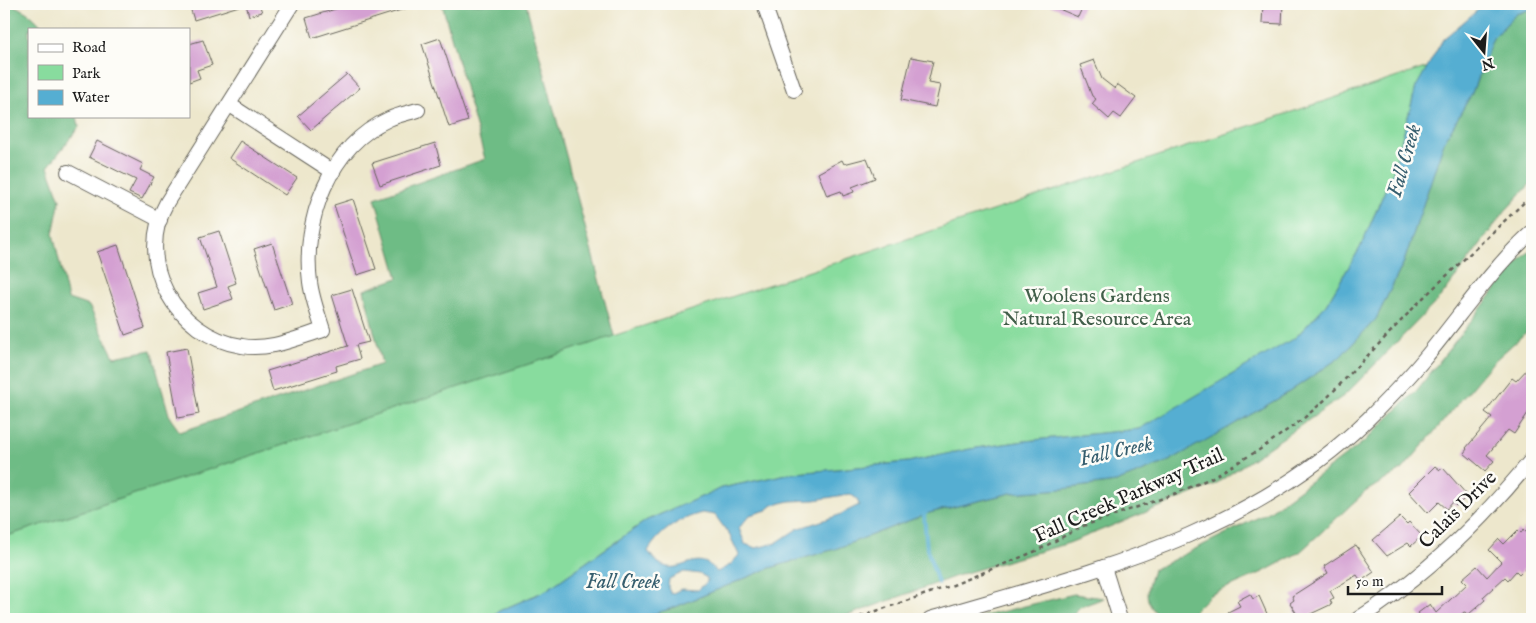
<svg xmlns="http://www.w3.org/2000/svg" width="1536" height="623" viewBox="0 0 1536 623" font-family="'IM FELL English',serif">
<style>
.green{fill:#88dc9e;stroke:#527c5d}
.forest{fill:#6ebc85;stroke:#456c50}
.water{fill:#55aed2;stroke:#386577;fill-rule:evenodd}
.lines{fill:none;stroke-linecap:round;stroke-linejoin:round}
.stream{stroke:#55aed2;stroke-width:4}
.building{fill:#d4a0d2}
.minor-casing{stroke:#65635a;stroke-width:16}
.path{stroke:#65635a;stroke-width:2.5;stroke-dasharray:4 4;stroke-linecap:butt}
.minor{stroke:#fff;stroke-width:14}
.labels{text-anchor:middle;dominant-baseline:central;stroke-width:5;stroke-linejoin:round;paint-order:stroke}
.park-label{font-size:20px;fill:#425f4a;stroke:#fdfcf7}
.street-label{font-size:20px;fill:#1c1c1c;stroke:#fdfcf7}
.water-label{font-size:21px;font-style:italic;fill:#365e6e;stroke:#fdfcf7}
</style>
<rect width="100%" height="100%" fill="#fdfcf7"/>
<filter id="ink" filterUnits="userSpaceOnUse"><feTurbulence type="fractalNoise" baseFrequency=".02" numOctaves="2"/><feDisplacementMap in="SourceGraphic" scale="10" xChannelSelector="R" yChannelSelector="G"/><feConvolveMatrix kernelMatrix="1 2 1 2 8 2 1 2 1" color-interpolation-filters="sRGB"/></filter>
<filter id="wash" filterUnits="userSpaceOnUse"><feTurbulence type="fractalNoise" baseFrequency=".0096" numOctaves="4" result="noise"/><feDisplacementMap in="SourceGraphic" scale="20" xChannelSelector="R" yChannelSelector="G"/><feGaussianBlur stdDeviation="1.12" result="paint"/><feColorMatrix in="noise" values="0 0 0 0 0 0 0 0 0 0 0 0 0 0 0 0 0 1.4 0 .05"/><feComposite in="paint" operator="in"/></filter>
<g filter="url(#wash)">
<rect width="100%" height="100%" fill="#ede7cc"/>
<!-- green -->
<polygon class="green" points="1428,67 1416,87 1393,172 1360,248 1326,305 1296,337 1256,362 1139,429 1025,441 970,449 908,462 787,474 722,488 647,520 545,591 499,611 487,619 4,619 4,537"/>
<!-- forest -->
<g class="forest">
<path d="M 4,4 C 18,4 36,17 43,29 L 29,29 L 29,116 L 77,116 L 79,127 L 48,167 L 60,200 L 53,234 L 68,299 L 89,306 L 114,357 L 151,350 L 170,418 L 180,432 L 382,364 L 364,290 L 398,278 L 375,198 L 485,159 L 442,4 L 526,4 L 614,336 L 4,537 Z"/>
<polygon points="1532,9 1532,182 1505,211 1441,297 1345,395 1214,485 1069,543 962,574 838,619 637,619 673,608 770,568 835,549 929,513 1011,493 1063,489 1116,482 1169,461 1286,394 1339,358 1376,319 1404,262 1444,142 1472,93 1493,38 1516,14"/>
<path d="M 1532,249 L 1532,327 L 1493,362 L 1403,469 L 1365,492 L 1300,552 L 1263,572 L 1210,595 L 1188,617 L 1162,619 C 1143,601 1145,594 1153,570 L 1269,512 L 1365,441 L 1417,390 L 1514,266 Z"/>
<polygon points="1074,594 1104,598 1080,607 1068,619 972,619"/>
</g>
<!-- water -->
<path class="water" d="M 1485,4 L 1532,4 L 1532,9 L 1516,14 L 1493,38 L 1472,93 L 1444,142 L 1404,262 L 1376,319 L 1339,358 L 1286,394 L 1226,429 L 1169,461 L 1116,482 L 1063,489 L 1011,493 L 929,513 L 835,549 L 770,568 L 673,608 L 637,619 L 487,619 L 499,611 L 545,591 L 647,520 L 722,488 L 787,474 L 908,462 L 970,449 L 1025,441 L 1139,429 L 1296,337 L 1326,305 L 1360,248 L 1393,172 L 1416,87 L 1443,39 ZM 850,494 L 857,499 L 859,505 L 839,515 L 797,529 L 776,543 L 756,548 L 745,544 L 739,528 L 750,515 L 767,510 L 773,505 L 790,501 L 815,500 ZM 702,513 L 715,515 L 730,536 L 739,555 L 730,565 L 717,572 C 692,541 675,591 648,551 C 661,530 679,519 702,513 ZM 684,572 L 700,574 L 707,578 L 707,582 L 698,590 L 681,589 L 671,594 L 668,588 L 669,579 Z"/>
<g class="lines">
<!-- stream -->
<polyline class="stream" points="927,511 924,515 927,549 938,583"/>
</g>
<g id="blocks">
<!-- building -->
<g class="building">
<polygon points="189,4 239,4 239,6 194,20"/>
<polygon points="246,4 259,4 262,12 249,16"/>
<polygon points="352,4 414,4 414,6 312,38 306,18"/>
<polygon points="1047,4 1084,4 1078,17"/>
<polygon points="1263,4 1283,4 1282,24 1262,23"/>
<polygon points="440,38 468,121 449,127 422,44"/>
<polygon points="203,40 212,65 197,70 200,78 189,82 189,44"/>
<polygon points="911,57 933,61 928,83 940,85 935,107 901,100"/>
<polygon points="1094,60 1102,79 1115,89 1117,84 1136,98 1121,118 1114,113 1109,119 1092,104 1096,99 1092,96 1080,65"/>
<polygon points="347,74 360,88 311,130 298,116"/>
<polygon points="97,141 143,164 140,170 154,177 142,199 129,193 136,180 89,157"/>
<polygon points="240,141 297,178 285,195 229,158"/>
<polygon points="435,143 441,165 380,185 372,163"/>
<polygon points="867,158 875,178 852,187 854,192 843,196 841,191 827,196 818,173 842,160 844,164"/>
<polygon points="353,199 376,269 357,275 334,205"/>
<polygon points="219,231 236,283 228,286 233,299 203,309 198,293 217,287 200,237"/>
<polygon points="272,243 292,304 274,310 254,249"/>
<polygon points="118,245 145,328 125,335 97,252"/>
<polygon points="352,289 369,342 356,345 360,359 336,366 337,371 273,391 267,371 348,346 332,295"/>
<polygon points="187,348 199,414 178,418 166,352"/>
<polygon points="1532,364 1532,407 1514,434 1508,430 1487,455 1494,461 1485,471 1464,453 1467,449 1466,448 1492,417 1485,412 1512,378 1516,381"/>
<polygon points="1435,466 1440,470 1443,468 1468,496 1456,506 1453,502 1447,509 1439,502 1428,513 1409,492"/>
<polygon points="1400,517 1407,524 1409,522 1422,536 1411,546 1408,543 1387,556 1373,540"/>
<polygon points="1524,529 1532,537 1532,578 1524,569 1519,574 1516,571 1508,580 1505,577 1483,597 1485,600 1469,614 1464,612 1456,619 1423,619 1418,613 1430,604 1436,613 1467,584 1462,579 1477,566 1487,577 1501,562 1489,550 1499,539 1504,544 1518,530 1521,533"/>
<polygon points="1356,545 1374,572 1361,581 1357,575 1330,591 1334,598 1330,600 1332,604 1300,619 1290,603 1294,600 1292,596 1328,573 1324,566"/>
<polygon points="1250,594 1253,599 1259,596 1268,616 1261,619 1231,619 1228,612 1240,606 1237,601"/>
</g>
</g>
</g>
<g filter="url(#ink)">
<use href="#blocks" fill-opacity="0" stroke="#65635a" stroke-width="1"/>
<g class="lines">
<!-- minor casing -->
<g class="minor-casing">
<g id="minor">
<path d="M 292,4 L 167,202 C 133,262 176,336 242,346 C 269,351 297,338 323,330 C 318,314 312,298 310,282 C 302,221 329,146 389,119 C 398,115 408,113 418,110"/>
<polyline points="764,4 794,90"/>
<polyline points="230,105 333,172"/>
<polyline points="68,172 160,220"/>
<polyline points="1104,567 1120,619"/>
<path d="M 930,619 C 1088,572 1245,538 1368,419 C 1388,399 1407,380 1425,358 C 1460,316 1491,269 1532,232"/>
<path d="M 1358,619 C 1425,576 1482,521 1532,459"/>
</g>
</g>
<!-- path -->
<polyline class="path" points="853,619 953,585 1036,551 1083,526 1172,495 1211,478 1259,450 1303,419 1326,399 1423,298 1532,195"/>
<!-- minor -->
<use href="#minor" class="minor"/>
</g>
</g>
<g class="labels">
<!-- park labels -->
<g class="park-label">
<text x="1097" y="296">Woolens Gardens<tspan x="1097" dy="23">Natural Resource Area</tspan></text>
</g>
<!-- street labels -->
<g class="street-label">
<text transform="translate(1129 496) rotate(-24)">Fall Creek Parkway Trail</text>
<text transform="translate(1458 510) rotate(-45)">Calais Drive</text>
</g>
<!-- water labels -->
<g class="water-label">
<text transform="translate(1405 161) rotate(-74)">Fall Creek</text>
<text transform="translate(1116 452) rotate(-13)">Fall Creek</text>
<text x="623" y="582">Fall Creek</text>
</g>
</g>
<!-- margin -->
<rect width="1536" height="623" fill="none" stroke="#fdfcf7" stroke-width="20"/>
<!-- legend -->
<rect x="28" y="28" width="162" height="90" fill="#fdfcf7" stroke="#a3a29f"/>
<rect x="38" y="44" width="25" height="8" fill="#ffffff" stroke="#a3a29f"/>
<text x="72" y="52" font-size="15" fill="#1c1c1c">Road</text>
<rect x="38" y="65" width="25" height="15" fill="#88dc9e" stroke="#a3a29f"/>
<text x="72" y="78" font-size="15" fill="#1c1c1c">Park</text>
<rect x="38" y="90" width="25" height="15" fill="#55aed2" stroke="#a3a29f"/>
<text x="72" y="102" font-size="15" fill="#1c1c1c">Water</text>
<!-- north arrow -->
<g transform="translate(1484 52) rotate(163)" stroke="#fdfcf7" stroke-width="4" paint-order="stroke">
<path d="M0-4L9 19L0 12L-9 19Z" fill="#1c1c1c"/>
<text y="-8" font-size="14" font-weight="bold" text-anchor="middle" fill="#1c1c1c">N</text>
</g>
<!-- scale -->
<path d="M1348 586v8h94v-8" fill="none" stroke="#1c1c1c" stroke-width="2.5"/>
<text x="1356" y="586" font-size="15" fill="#1c1c1c" stroke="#fdfcf7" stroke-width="4" paint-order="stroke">50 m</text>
</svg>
